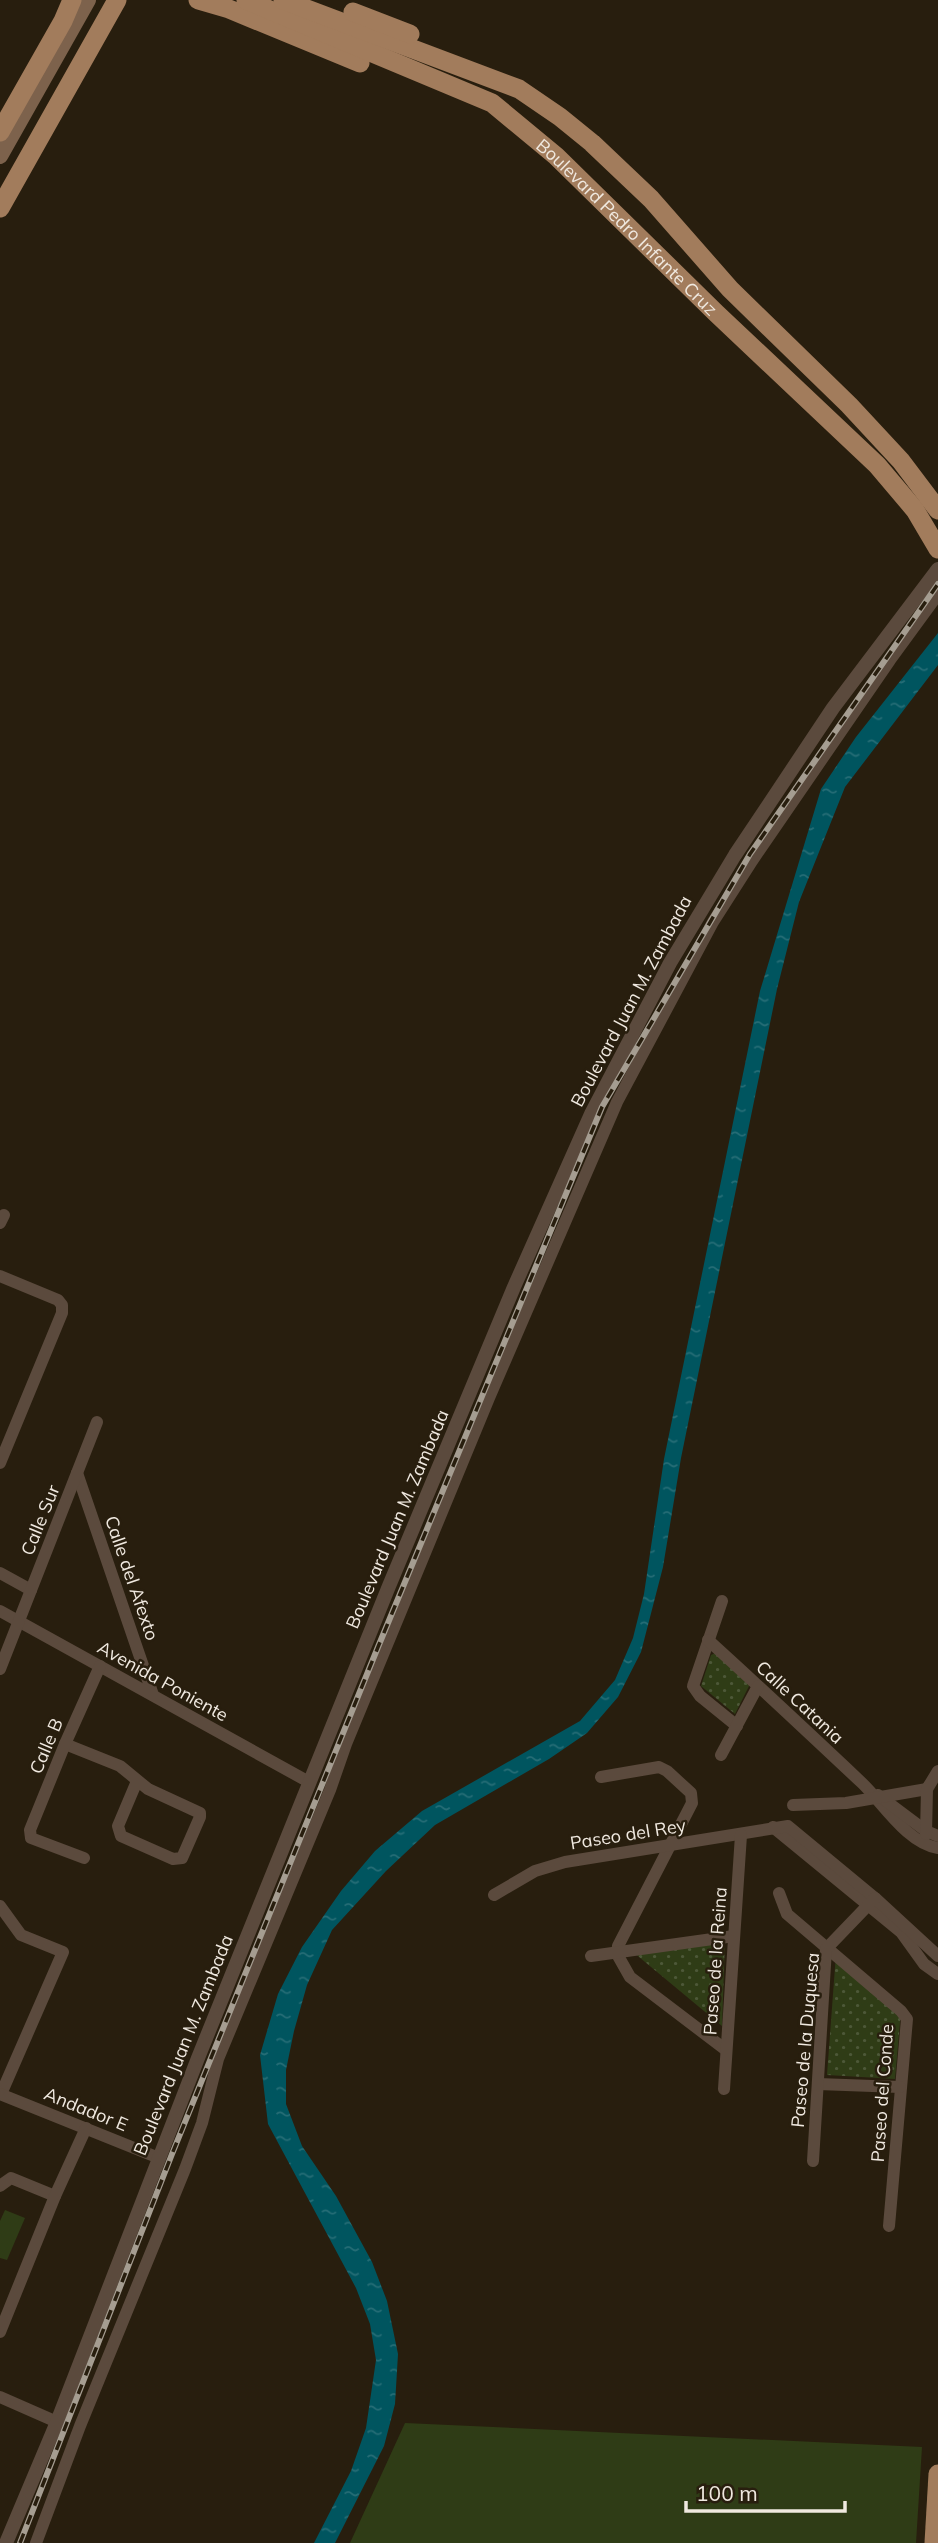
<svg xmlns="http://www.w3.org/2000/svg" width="938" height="2543" viewBox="0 0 938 2543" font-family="Mulish,sans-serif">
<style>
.green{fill:#2f3c16}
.park{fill:url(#park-dots)}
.water{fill:url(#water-ripples)}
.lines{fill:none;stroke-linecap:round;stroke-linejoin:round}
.minor{stroke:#5b4a3d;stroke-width:12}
.tertiary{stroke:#5b4a3d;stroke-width:14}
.secondary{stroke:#7d624c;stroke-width:16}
.trunk{stroke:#a27c5c;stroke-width:19}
.rail-casing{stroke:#a59d91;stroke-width:6}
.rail{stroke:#281e0e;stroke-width:3.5;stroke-dasharray:10;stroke-linecap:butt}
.labels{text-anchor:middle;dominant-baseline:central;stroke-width:5;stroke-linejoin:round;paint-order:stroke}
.street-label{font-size:18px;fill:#f0e9e0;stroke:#281e0e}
</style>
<defs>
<pattern id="park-dots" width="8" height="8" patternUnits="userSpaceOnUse" patternTransform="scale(1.75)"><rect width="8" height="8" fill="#2f3c16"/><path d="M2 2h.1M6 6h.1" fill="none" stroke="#4d5838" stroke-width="1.8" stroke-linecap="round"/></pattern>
<pattern id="water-ripples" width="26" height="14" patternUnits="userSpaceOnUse" patternTransform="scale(1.75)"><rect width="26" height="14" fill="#00555f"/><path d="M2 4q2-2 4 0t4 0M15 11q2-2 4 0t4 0" fill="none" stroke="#266d76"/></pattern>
</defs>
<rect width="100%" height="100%" fill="#281e0e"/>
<!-- green -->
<g class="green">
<polygon points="5,2210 25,2218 7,2260 0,2258 0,2221"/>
<polygon points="405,2423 922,2447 916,2543 350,2543"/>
</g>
<!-- park -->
<g class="park">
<polygon points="718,1652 752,1680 735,1714 701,1686 711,1655"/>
<polygon points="725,1940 722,2026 633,1952"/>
<polygon points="836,1954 901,2011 895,2079 827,2075"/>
</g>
<!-- water -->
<polygon class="water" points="938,633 938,665 845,787 799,902 777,989 681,1458 663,1567 641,1652 618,1697 587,1733 549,1759 435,1825 386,1871 332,1930 307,1985 294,2031 286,2070 286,2104 302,2146 336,2196 372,2262 387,2301 398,2354 395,2404 384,2446 335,2543 314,2543 351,2471 366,2428 376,2360 370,2324 356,2288 268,2124 260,2055 278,1994 302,1947 341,1891 375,1851 422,1811 580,1721 615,1680 633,1638 644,1594 664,1459 760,991 821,789 856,737"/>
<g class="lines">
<!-- minor -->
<g class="minor">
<polyline points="0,1223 4,1215"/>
<polyline points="0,1276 58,1300 62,1305 62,1313 0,1463"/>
<polyline points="77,1473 153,1695"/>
<polyline points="0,1573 31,1590"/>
<polyline points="722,1601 693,1686 700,1696 737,1726"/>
<polyline points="0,1611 309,1782"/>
<path d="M 708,1640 C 760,1687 811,1735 862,1783 C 883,1803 907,1843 938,1848"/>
<polyline points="0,1669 97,1422"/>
<polyline points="65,1744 120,1766 148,1789 200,1813 200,1817 182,1858 173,1859 121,1836 118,1826 137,1781"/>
<polyline points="721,1755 758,1686"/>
<polyline points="601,1777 659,1767 667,1771 691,1793 692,1803 618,1946 617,1954 630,1977 726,2050"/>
<polyline points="878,1795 926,1831 938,1836"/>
<polyline points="793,1805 846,1803 927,1789"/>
<polyline points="773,1827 901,1932 924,1964 938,1974"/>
<polyline points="926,1834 927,1789 938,1771"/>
<polyline points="84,1858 31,1838 30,1830 65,1744 100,1666"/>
<polyline points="779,1893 787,1914 901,2011 907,2019 889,2226"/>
<polyline points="494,1895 535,1871 565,1862 788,1826 875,1898 938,1956"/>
<polyline points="0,1906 21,1935 63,1952 1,2094"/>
<polyline points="591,1956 734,1936"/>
<polyline points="818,2084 900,2087"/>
<polyline points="724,2089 741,1835"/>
<polyline points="0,2094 159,2158"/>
<polyline points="813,2161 826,1949 875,1898"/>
<polyline points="0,2186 11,2178 55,2196"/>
<polyline points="0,2332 55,2196 86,2128"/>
<polyline points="0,2397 57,2422"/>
<polyline points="36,2543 80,2426 185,2169 202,2123 218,2059 330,1790 346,1744 489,1398 617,1102 713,922 752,861 890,660 936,597 938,587"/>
</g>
<!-- tertiary -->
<polyline class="tertiary" points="6,2543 57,2422 198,2058 389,1586 514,1287 591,1114 670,963 735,855 833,708 938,569"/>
<!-- secondary -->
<polyline class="secondary" points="0,156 88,0"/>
<!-- trunk -->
<g class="trunk">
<polyline points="198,0 229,9 360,63"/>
<path id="s1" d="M 246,0 L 492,103 L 556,156 L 716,313 L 877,465 L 915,510 L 938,549"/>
<polyline points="283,0 519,89 560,117 592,143 651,199 730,289 849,405 901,461 938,510"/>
<polyline points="353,12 410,34"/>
<polyline points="0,132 63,21 72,0"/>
<polyline points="0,208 117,0"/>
<polyline points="934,2543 938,2474"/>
</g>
<!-- rail casing -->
<g class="rail-casing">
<polyline id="rail" points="20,2543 172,2154 378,1647 602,1107 750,854 938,584"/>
</g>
<!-- rail -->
<use href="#rail" class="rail"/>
</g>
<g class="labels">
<!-- street labels -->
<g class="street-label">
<text stroke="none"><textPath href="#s1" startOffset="450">Boulevard Pedro Infante Cruz</textPath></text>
<text transform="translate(631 1001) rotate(-62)">Boulevard Juan M. Zambada</text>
<text transform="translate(397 1519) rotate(-67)">Boulevard Juan M. Zambada</text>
<text transform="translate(40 1520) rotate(-68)">Calle Sur</text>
<text transform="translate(132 1578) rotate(71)">Calle del Afexto</text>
<text transform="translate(163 1681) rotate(29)">Avenida Poniente</text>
<text transform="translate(800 1702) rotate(43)">Calle Catania</text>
<text transform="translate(46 1746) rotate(-67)">Calle B</text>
<text transform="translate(628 1834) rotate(-9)">Paseo del Rey</text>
<text transform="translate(715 1961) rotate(-86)">Paseo de la Reina</text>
<text transform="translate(805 2040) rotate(-85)">Paseo de la Duquesa</text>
<text transform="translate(183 2045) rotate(-68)">Boulevard Juan M. Zambada</text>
<text transform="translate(882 2093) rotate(-86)">Paseo del Conde</text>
<text transform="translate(86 2109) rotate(22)">Andador E</text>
</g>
</g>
<!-- scale -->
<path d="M686 2501v10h159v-10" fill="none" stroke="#f0e9e0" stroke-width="3.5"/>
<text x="696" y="2501" font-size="21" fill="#f0e9e0" stroke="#281e0e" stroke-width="5" paint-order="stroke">100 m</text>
</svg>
